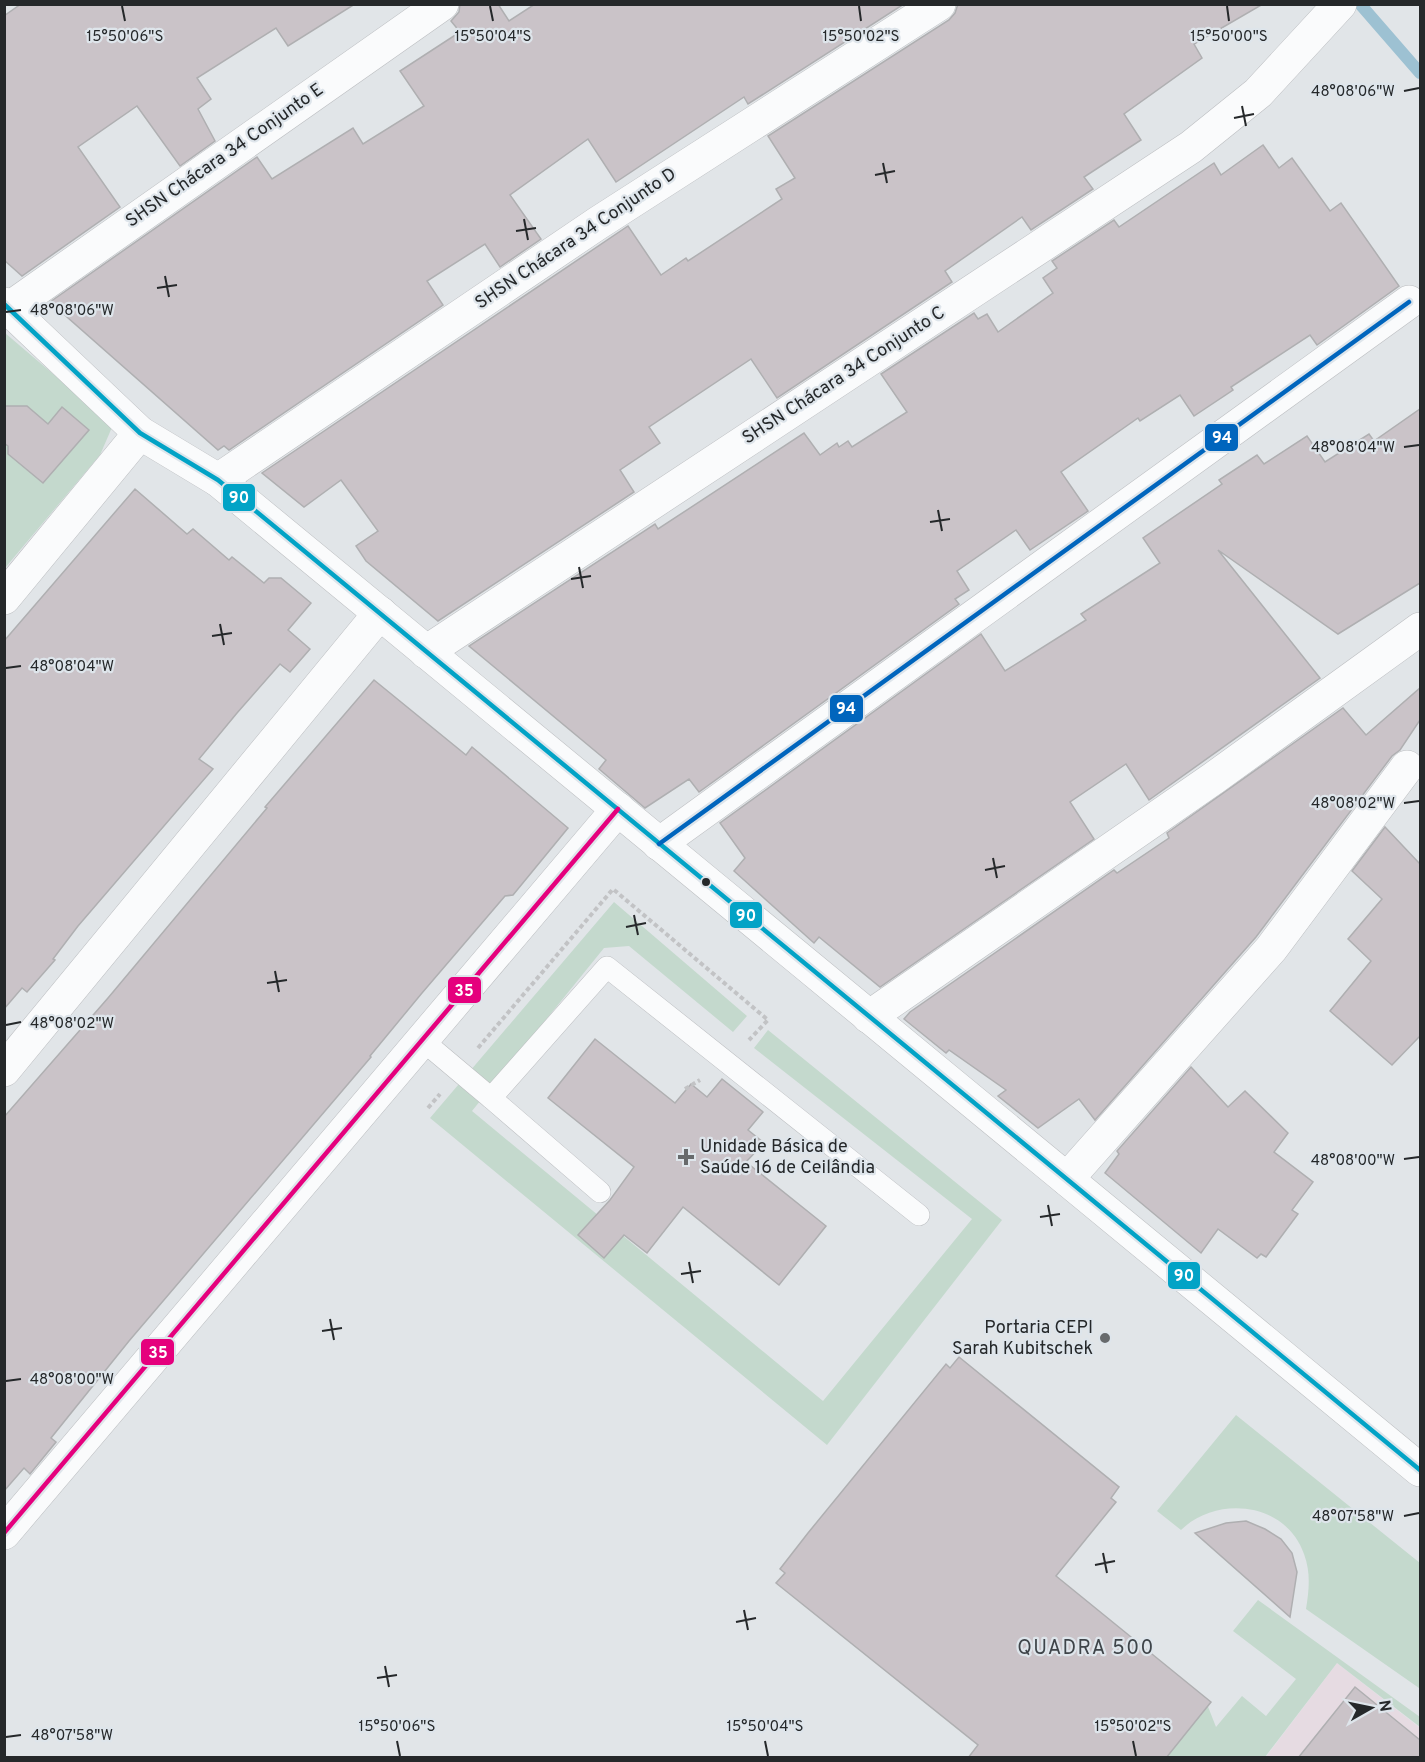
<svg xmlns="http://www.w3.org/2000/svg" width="1425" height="1762" viewBox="0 0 1425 1762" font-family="Overpass,sans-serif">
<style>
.education{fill:#e6dbe2}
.green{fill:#c4d9cd}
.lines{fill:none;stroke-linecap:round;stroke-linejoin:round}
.stream{stroke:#9dc1d2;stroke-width:12}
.building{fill:#cac3c8;stroke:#afafb1;stroke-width:1.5}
.lane-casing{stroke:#bcbec1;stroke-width:22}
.street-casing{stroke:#bcbec1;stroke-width:34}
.secondary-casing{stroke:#bcbec1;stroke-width:34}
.path{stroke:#c2c3c5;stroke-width:4;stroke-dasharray:4.5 3;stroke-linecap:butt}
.lane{stroke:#fafbfc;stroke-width:21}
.street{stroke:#fafbfc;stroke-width:33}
.secondary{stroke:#fafbfc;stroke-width:33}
.bus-1-casing{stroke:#dee5eb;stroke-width:9}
.bus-2-casing{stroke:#dee5eb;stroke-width:9}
.bus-3-casing{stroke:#dee5eb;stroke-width:9}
.bus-1{stroke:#02a3c6;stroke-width:4.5}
.bus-2{stroke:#0065bd;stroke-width:4.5}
.bus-3{stroke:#e5007d;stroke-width:4.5}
.ticks{fill:none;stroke:#25282a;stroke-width:2}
.bus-dot{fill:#25282a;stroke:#dee5eb;stroke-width:2}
.poi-dot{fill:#676a6c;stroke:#dee5eb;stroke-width:2}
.labels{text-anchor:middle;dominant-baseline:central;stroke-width:4.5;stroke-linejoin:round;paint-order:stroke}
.street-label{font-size:18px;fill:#25282a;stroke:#dee5eb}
.poi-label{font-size:18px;fill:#25282a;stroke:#dee5eb;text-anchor:start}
.neighbourhood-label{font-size:20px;letter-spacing:1.5px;fill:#3e4449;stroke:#dee5eb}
.ticks-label{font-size:15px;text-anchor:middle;fill:#25282a;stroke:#dee5eb;stroke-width:4.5;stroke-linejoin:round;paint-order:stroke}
.line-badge{stroke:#dee5eb;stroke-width:2}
.badge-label{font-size:16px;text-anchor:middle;font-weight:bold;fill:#fff}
</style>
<rect width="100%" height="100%" fill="#e1e5e8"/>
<!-- education -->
<polygon class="education" points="1337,1663 1420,1728 1420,1757 1265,1758"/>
<!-- green -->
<g class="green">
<polygon points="5,333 113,425 100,455 5,568"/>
<polygon points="614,902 747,1016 733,1032 629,946 604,948 472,1111 823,1401 972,1219 754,1048 768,1030 1002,1220 827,1445 430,1118"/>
<path d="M 1236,1415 L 1420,1563 L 1419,1688 L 1306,1609 C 1309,1590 1311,1573 1304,1554 C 1286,1502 1217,1495 1181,1530 L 1157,1511 Z"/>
<polygon points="1258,1600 1420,1717 1420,1727 1337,1663 1265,1757 1159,1758 1205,1699 1216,1727 1242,1696 1266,1716 1296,1679 1233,1631"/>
</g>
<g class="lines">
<!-- stream -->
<polyline class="stream" points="1360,4 1420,73"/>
</g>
<!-- building -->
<g class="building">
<polygon points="21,4 355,4 288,46 276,28 197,78 211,99 198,109 215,141 180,166 137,106 78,147 120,207 22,276 4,260 4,16"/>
<polygon points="460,4 498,4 509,21 535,4 904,4 748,104 744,97 616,182 588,139 510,195 541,239 500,267 485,244 427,281 443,305 229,450 224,446 218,450 50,302 257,157 272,179 353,128 363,144 424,106 400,71 460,32 451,21 459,12"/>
<polygon points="958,4 1263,4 1194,44 1202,58 1124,114 1141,140 1084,177 1093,189 1031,230 1022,217 945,271 952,282 777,398 751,359 649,427 660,443 620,470 634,492 438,621 366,561 356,546 378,531 341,480 304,507 262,473 628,226 661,275 686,258 688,261 782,199 776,189 795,178 768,136 949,20 955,13"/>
<polygon points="1263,145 1279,168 1292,158 1330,211 1341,203 1399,286 1317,345 1310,335 1231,387 1233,390 1194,416 1180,395 1140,421 1138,418 1061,472 1088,511 1030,550 1016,530 957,571 969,590 955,599 959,604 699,792 689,779 645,808 599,769 606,760 469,646 655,524 658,529 804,433 820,455 837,443 839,447 848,441 852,447 907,412 881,374 974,313 978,319 987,314 998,332 1053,293 1043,278 1057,268 1052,261 1114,220 1119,227 1214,163 1221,175"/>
<polygon points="4,406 27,406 48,424 62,407 89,430 43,483 8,454 8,446 4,443"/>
<polygon points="1420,409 1420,583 1338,634 1218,550 1320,678 1149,800 1126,764 1070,802 1094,839 880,987 819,937 814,943 734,871 745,858 720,823 981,634 1005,671 1086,620 1081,614 1160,563 1143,538 1222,484 1219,480 1257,455 1264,464 1307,436 1325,462 1369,434 1374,441"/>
<polygon points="135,489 187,534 193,529 229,560 232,557 264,583 269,578 281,578 311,603 288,630 310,649 290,672 280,664 237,713 199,759 213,769 78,926 53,959 55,960 27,992 22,988 4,1009 4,641"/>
<polygon points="374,680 466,755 472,747 568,828 513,895 505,896 422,993 370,1056 371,1057 129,1341 51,1438 56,1442 30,1474 24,1468 4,1491 4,1117 108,998 267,808 265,807"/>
<polygon points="1420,688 1420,720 1400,750 1392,756 1256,937 1095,1120 1079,1099 1038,1128 998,1096 1006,1090 949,1050 946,1053 904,1019 910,1012 1114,870 1117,873 1169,838 1167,833 1343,708 1366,735"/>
<polygon points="1385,827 1420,864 1420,1036 1392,1065 1330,1011 1371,961 1348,939 1382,899 1352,871"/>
<polygon points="595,1039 675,1103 691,1084 707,1097 722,1079 763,1112 748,1130 764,1143 746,1162 826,1226 779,1285 683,1207 647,1253 624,1235 604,1258 578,1235 610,1200 634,1167 548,1098"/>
<polygon points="1191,1067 1228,1107 1245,1091 1288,1133 1274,1152 1313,1182 1292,1210 1298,1214 1266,1257 1261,1254 1257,1258 1218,1229 1201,1253 1105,1173 1119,1154 1117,1151"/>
<polygon points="959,1357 1119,1487 1111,1498 1116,1502 1056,1576 1211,1702 1166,1758 968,1758 978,1745 776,1583 785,1573 780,1569 808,1533 946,1364 950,1368"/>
<polygon points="1246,1521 1265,1529 1281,1539 1292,1553 1297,1572 1290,1617 1195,1533 1226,1523"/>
<polygon points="1355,1687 1420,1740 1420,1758 1298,1758"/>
</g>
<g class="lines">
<!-- lane casing -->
<g class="lane-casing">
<g id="lane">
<polyline points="422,1040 491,1098 607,967 919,1215"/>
<polyline points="491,1098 600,1192"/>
</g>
</g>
<!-- street casing -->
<g class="street-casing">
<g id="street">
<polyline points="4,312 442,4"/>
<polyline points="218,480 598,223 939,4"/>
<polyline points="4,598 140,433"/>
<polyline points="659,844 1409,302"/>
<polyline points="869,1017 1214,778 1420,629"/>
<polyline points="4,1070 380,613"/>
<polyline points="1067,1179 1271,949 1407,767"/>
<polyline points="4,1533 618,809"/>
</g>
</g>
<!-- secondary casing -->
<g class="secondary-casing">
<g id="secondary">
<polyline points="4,304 140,433 218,480 1420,1470"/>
<polyline points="426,652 1191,147 1258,93 1340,4"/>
</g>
</g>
<!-- path -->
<g class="path">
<polyline points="478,1048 613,889 768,1020 749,1040"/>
<polyline points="685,1089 700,1080"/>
<polyline points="428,1108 440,1094"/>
</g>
<!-- lane -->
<use href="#lane" class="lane"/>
<!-- street -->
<use href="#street" class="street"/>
<!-- secondary -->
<use href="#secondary" class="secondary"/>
<!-- bus-1 casing -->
<g class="bus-1-casing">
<polyline id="bus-1" points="4,304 140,433 218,480 1420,1470"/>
</g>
<!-- bus-2 casing -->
<g class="bus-2-casing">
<polyline id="bus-2" points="659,844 1409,302"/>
</g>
<!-- bus-3 casing -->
<g class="bus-3-casing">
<polyline id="bus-3" points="4,1533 618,809"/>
</g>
<!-- bus-1 -->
<use href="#bus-1" class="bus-1"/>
<!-- bus-2 -->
<use href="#bus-2" class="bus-2"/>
<!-- bus-3 -->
<use href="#bus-3" class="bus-3"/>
</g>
<!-- ticks -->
<path class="ticks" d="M 122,6 L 125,21M 490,6 L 493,21M 859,6 L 861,21M 1227,6 L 1229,21M 1404,91 L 1419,88M 1242,106 L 1246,126M 1234,118 L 1254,114M 883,163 L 887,183M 875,175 L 895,171M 524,219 L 528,240M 516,231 L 536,228M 165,276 L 169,297M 157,288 L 177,285M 6,312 L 21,310M 1404,447 L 1419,445M 938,510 L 942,531M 930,522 L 950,519M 579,567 L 583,588M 571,579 L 591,576M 220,624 L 224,645M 212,636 L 232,633M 6,668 L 21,666M 1404,803 L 1419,801M 993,858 L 997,878M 985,870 L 1005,866M 634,915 L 638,935M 626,927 L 646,923M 275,971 L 279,992M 267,983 L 287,980M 6,1025 L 21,1022M 1404,1159 L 1419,1157M 1048,1205 L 1052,1226M 1040,1217 L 1060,1214M 689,1262 L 693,1283M 681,1274 L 701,1271M 330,1319 L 334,1340M 322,1331 L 342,1328M 6,1381 L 21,1379M 1404,1516 L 1419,1513M 1103,1553 L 1107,1573M 1095,1565 L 1115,1561M 744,1610 L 748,1630M 736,1622 L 756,1618M 385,1666 L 389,1687M 377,1678 L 397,1675M 6,1737 L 21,1735M 397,1741 L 400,1756M 765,1741 L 768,1756M 1133,1741 L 1136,1756"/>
<!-- markers -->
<circle class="bus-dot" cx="706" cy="882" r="5"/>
<g class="poi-dot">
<path d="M683 1148h6v6h6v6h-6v6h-6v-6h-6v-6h6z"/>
<circle cx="1105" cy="1338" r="6"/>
</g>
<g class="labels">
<!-- street labels -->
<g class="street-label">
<text transform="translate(225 156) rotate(-35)">SHSN Chácara 34 Conjunto E</text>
<text transform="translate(576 239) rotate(-34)">SHSN Chácara 34 Conjunto D</text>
<text transform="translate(844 376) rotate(-33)">SHSN Chácara 34 Conjunto C</text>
</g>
<!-- poi labels -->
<g class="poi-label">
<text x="700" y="1147">Unidade Básica de<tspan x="700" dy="21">Saúde 16 de Ceilândia</tspan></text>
<text x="1093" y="1328" text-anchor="end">Portaria CEPI<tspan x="1093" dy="21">Sarah Kubitschek</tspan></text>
</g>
<!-- neighbourhood labels -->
<g class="neighbourhood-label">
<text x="1086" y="1649">QUADRA 500</text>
</g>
</g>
<g class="ticks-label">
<text x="125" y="41">15°50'06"S</text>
<text x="493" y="41">15°50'04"S</text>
<text x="861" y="41">15°50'02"S</text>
<text x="1229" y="41">15°50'00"S</text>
<text x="1353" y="96">48°08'06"W</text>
<text x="72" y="315">48°08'06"W</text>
<text x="1353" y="452">48°08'04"W</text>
<text x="72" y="671">48°08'04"W</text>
<text x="1353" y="808">48°08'02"W</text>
<text x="72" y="1028">48°08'02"W</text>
<text x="1353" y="1165">48°08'00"W</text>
<text x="72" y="1384">48°08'00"W</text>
<text x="1353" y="1521">48°07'58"W</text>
<text x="397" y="1731">15°50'06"S</text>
<text x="765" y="1731">15°50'04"S</text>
<text x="1133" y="1731">15°50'02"S</text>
<text x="72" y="1740">48°07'58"W</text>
</g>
<g class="line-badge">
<rect x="1204" y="423" width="35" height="29" rx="6" fill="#0065bd"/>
<rect x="222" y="483" width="34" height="29" rx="6" fill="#02a3c6"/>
<rect x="829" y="694" width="35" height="29" rx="6" fill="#0065bd"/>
<rect x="729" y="901" width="34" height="28" rx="6" fill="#02a3c6"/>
<rect x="447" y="976" width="35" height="28" rx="6" fill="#e5007d"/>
<rect x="1167" y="1261" width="34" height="29" rx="6" fill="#02a3c6"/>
<rect x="140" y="1338" width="35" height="28" rx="6" fill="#e5007d"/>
</g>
<g class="badge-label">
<text x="1222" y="443">94</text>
<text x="239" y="503">90</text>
<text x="846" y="714">94</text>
<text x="746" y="921">90</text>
<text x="464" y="996">35</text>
<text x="1184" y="1281">90</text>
<text x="158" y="1358">35</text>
</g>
<!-- border -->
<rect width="1425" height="1762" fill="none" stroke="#25282a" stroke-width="12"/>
<!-- north arrow -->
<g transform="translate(1371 1708) rotate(81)" stroke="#dee5eb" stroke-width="4.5" paint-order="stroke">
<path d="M0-4.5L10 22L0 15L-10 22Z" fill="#25282a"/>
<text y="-9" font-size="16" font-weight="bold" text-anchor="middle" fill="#25282a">N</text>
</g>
</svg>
